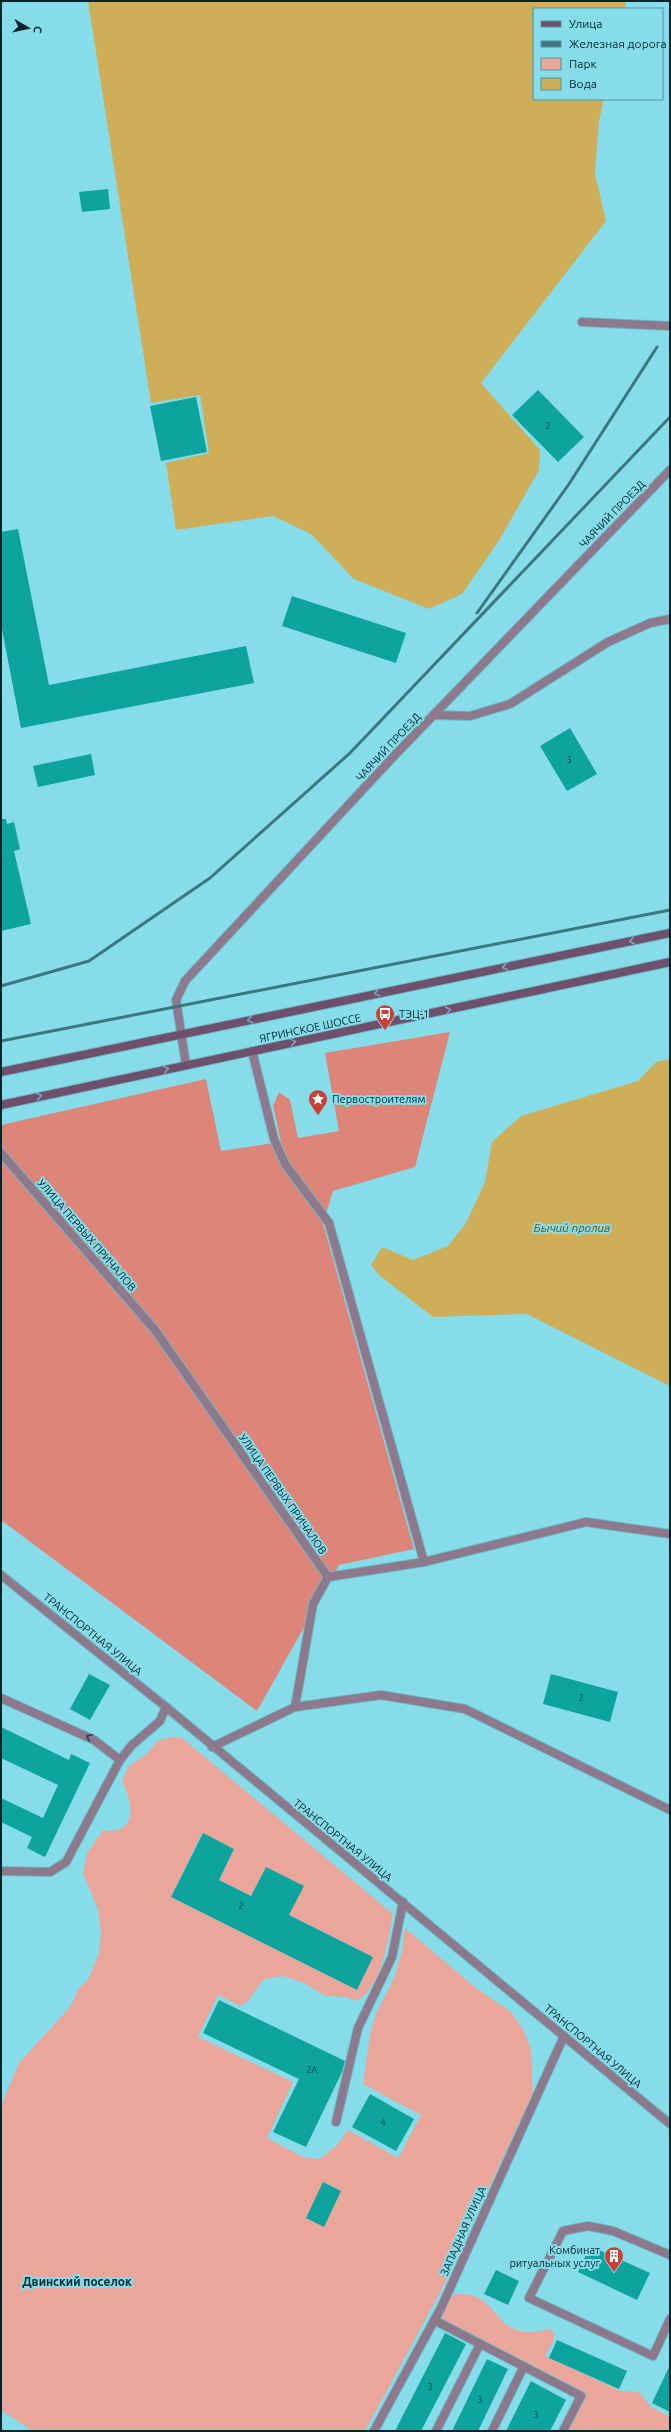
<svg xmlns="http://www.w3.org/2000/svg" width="671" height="2432" viewBox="0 0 671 2432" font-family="Ubuntu,sans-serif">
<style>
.green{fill:#eaa69b;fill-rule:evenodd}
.forest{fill:#dd8578}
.water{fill:#cfae59}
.building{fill:#0ca49c}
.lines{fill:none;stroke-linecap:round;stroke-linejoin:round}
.lane-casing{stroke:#6cb8c4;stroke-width:10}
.street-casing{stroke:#6cb8c4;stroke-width:10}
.secondary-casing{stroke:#6cb8c4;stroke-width:10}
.lane{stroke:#8d788c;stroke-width:8}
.street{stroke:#8d788c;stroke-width:8}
.secondary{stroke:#6e506c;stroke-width:8}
.rail{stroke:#3c767f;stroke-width:3}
.oneway{stroke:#7da4b8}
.oneway2{stroke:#2b3f49}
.labels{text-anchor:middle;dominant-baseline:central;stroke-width:4;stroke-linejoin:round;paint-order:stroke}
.number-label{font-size:9px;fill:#044648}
.street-label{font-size:11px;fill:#01272c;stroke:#87dcea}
.poi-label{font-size:11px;fill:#01272c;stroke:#87dcea;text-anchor:start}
.water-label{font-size:12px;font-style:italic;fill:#654e0a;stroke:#87dcea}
.neighbourhood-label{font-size:12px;font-weight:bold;fill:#01272c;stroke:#87dcea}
</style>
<rect width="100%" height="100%" fill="#87dcea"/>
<!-- green -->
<g class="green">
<path d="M 172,1737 L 182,1738 L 393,1914 C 388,1940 382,1988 356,2001 L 347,1997 L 325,1996 L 304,1983 L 283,1976 L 264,1979 L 248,2001 L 240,2006 L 218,1995 L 198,2037 L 293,2082 L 267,2138 L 303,2157 L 320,2159 L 338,2144 L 348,2130 L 398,2158 L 421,2115 L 363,2084 L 370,2035 L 375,2016 L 394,1978 L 402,1952 L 405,1928 L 476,1988 L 511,2012 L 524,2031 L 531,2049 L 533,2093 L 442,2289 L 365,2431 L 33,2431 L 1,2410 L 1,2106 L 19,2063 L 71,2006 L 78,1989 L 88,1980 L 99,1953 L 101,1935 L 98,1909 L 83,1873 L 87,1853 L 103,1830 C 139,1836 133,1802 122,1781 L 128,1767 L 148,1753 L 157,1741 ZM 202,1833 L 234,1849 L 219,1880 L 251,1896 L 266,1867 L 303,1886 L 289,1915 L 373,1957 L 357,1990 L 171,1897 ZM 324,2182 L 341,2191 L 324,2227 Z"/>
<path d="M 456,2294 C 495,2292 491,2323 520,2331 C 530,2334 540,2331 550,2329 L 554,2333 L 554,2340 L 545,2356 L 621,2391 L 639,2392 L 651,2407 L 670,2417 L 670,2431 L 568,2431 L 586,2394 L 438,2319 L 449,2298 Z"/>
</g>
<!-- forest -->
<polygon class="forest" points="450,1032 415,1167 333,1191 323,1223 414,1549 339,1565 257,1711 1,1520 1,1125 206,1079 221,1151 281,1142 273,1106 279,1092 290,1100 298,1138 339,1131 325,1053"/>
<!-- water -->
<g class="water">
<polygon points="88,1 626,1 625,9 534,9 534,99 604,99 599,121 595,174 606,221 481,383 540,450 539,470 500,539 462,594 429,609 354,579 311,534 273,516 176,530 166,463 209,453 200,395 151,403"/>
<polygon points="670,1059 670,1386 527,1314 433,1317 380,1276 371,1265 382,1247 413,1260 448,1246 466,1223 485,1182 492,1142 521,1116 638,1081 656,1062"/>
</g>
<!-- building -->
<g class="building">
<polygon points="108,189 110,209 82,212 79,192"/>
<polygon points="538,390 584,437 558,462 512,415"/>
<polygon points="196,397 207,452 161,461 150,406"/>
<polygon points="18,529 49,685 246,646 254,683 21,728 1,624 1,532"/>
<polygon points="292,596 406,633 396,663 282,626"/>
<polygon points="570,728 597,774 567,791 540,746"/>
<polygon points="91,754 95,775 38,787 33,766"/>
<polygon points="1,819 6,819 7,824 14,822 20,849 14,851 31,924 1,931"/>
<polygon points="89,1674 110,1685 90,1720 70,1709"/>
<polygon points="551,1674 618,1692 610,1722 543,1704"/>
<polygon points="1,1727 69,1760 71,1754 90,1763 45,1857 27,1848 32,1837 1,1822 1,1798 43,1818 58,1785 1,1758"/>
<polygon points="203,1833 234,1849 219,1880 251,1896 266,1867 304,1886 289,1915 373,1957 357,1990 171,1897"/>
<polygon points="219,2000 345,2061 342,2072 306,2147 273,2132 299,2079 203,2033"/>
<polygon points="370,2094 414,2119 396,2151 352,2127"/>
<polygon points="323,2182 341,2191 324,2227 306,2218"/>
<polygon points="590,2246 650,2273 637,2300 578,2272"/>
<polygon points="496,2270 519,2281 508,2305 484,2294"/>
<polygon points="445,2333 466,2344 421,2431 395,2431"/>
<polygon points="557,2340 627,2371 619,2389 549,2358"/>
<polygon points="487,2359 508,2369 478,2431 452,2431"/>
<polygon points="670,2365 670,2412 652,2403"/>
<polygon points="531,2381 566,2400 550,2431 506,2431"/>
</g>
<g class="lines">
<!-- lane casing -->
<g class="lane-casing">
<g id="lane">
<polyline points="582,322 670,326"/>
<polyline points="434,715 470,716 510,704 608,642 650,623 670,619"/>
<polyline points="252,1051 274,1139 285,1164 329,1223 424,1562"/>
<polyline points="1,1698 94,1740 120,1760"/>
<polyline points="295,1707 381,1695 465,1709 670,1810"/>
<polyline points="212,1747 295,1707 313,1604 328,1577"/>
<polyline points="1,1871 50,1872 66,1862 120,1760 132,1745 160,1721 166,1707"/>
<polyline points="336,2122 358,2028 392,1957 403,1902"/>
<polyline points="670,2255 613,2231 588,2226 563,2231 529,2298 653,2356 670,2319"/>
<polyline points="434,2320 581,2396 563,2431"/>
<polyline points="436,2431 480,2344"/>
<polyline points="492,2431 524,2366"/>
</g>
</g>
<!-- street casing -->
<g class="street-casing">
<g id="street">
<polyline points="186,1065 176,1000 185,981 393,757 670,470"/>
<polyline points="1,1153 155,1330 328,1577 424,1562 586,1522 670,1534"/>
<polyline points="1,1575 166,1707 670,2124"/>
<polyline points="374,2431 441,2308 564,2036"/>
</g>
</g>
<!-- secondary casing -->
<g class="secondary-casing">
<g id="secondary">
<polyline points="1,1072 670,933"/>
<polyline points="1,1105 670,962"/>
</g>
</g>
<!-- lane -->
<use href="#lane" class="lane"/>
<!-- street -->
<use href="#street" class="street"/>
<!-- secondary -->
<use href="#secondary" class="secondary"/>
<!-- rail -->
<g class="rail">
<polyline points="477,613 569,484 657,347"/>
<polyline points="1,986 89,961 210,878 350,753 670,417"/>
<polyline points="1,1041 670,910"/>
</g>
</g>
<!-- one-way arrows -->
<defs><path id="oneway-chevron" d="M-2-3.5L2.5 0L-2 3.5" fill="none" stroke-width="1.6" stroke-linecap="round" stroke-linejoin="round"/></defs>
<g class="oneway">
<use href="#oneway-chevron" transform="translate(632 941) rotate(168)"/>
<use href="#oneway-chevron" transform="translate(505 967) rotate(168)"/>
<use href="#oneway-chevron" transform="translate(377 993) rotate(168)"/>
<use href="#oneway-chevron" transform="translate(448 1010) rotate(-12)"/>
<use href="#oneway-chevron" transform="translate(250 1020) rotate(168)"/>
<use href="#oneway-chevron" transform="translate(293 1042) rotate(-12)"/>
<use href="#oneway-chevron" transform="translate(166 1069) rotate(-12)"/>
<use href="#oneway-chevron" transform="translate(39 1096) rotate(-13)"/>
</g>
<use class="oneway2" href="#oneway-chevron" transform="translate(89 1737) rotate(-154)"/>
<!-- icons -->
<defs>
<g id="bus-pin" transform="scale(1)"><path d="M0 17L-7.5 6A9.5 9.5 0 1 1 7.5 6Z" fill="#cd3f34" stroke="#87dcea"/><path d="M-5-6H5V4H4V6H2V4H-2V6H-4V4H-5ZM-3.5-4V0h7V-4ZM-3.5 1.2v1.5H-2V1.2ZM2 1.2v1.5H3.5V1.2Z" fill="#fff"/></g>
<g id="sight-pin" transform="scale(1)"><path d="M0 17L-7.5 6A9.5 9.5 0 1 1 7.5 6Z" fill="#cd3f34" stroke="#87dcea"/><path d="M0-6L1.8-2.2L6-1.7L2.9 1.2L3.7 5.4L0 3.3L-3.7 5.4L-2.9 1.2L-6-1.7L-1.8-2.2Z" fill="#fff"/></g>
<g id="building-pin" transform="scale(1)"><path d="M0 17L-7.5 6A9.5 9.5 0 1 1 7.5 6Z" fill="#cd3f34" stroke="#87dcea"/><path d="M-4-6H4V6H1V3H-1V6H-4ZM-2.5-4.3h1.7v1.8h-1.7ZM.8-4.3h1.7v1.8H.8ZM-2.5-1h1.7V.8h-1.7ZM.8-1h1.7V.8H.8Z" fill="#fff"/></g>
</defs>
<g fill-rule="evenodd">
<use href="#bus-pin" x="385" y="1014"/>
<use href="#sight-pin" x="318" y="1099"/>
<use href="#building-pin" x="614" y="2256"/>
</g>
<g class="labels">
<!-- number labels -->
<g class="number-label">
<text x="548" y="426">2</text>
<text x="569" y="760">3</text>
<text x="581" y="1698">2</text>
<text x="241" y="1906">2</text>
<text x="312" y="2070">2А</text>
<text x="383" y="2123">4</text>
<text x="430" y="2387">3</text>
<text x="480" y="2400">3</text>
<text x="536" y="2415">3</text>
</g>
<!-- street labels -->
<g class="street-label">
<text transform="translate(612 514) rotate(-46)">ЧАЯЧИЙ ПРОЕЗД</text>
<text transform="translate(388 747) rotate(-47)">ЧАЯЧИЙ ПРОЕЗД</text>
<text transform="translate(310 1028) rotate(-12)">ЯГРИНСКОЕ ШОССЕ</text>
<text transform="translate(87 1235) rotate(49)">УЛИЦА ПЕРВЫХ ПРИЧАЛОВ</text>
<text transform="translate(283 1494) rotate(55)">УЛИЦА ПЕРВЫХ ПРИЧАЛОВ</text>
<text transform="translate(93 1634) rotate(39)">ТРАНСПОРТНАЯ УЛИЦА</text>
<text transform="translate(343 1840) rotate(39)">ТРАНСПОРТНАЯ УЛИЦА</text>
<text transform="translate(593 2046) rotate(40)">ТРАНСПОРТНАЯ УЛИЦА</text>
<text transform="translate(463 2231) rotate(-66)">ЗАПАДНАЯ УЛИЦА</text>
</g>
<!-- poi labels -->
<g class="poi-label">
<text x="399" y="1014">ТЭЦ-1</text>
<text x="332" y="1099">Первостроителям</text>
<text x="600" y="2250" text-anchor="end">Комбинат<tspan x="600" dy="13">ритуальных услуг</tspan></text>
</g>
<!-- water labels -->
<g class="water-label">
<text x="572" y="1227">Бычий пролив</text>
</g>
<!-- neighbourhood labels -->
<g class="neighbourhood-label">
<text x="77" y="2281">Двинский поселок</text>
</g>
</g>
<!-- border -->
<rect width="671" height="2432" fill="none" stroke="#01272c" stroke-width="4"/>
<!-- legend -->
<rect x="533" y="8" width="130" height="92" fill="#87dcea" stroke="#51949e"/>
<rect x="541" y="21" width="20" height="6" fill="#6e506c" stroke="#51949e"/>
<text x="569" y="28" font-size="12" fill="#01272c">Улица</text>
<rect x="541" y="41" width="20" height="6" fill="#3c767f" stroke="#51949e"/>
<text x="569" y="48" font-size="12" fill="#01272c">Железная дорога</text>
<rect x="541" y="58" width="20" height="12" fill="#eaa69b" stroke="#51949e"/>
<text x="569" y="68" font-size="12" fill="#01272c">Парк</text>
<rect x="541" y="78" width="20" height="12" fill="#cfae59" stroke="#51949e"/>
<text x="569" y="88" font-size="12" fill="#01272c">Вода</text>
<!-- north arrow -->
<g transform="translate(28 28) rotate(99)" stroke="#87dcea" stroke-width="3" paint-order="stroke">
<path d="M0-3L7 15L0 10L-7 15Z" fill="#01272c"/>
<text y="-6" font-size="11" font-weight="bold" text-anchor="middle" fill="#01272c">С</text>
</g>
</svg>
